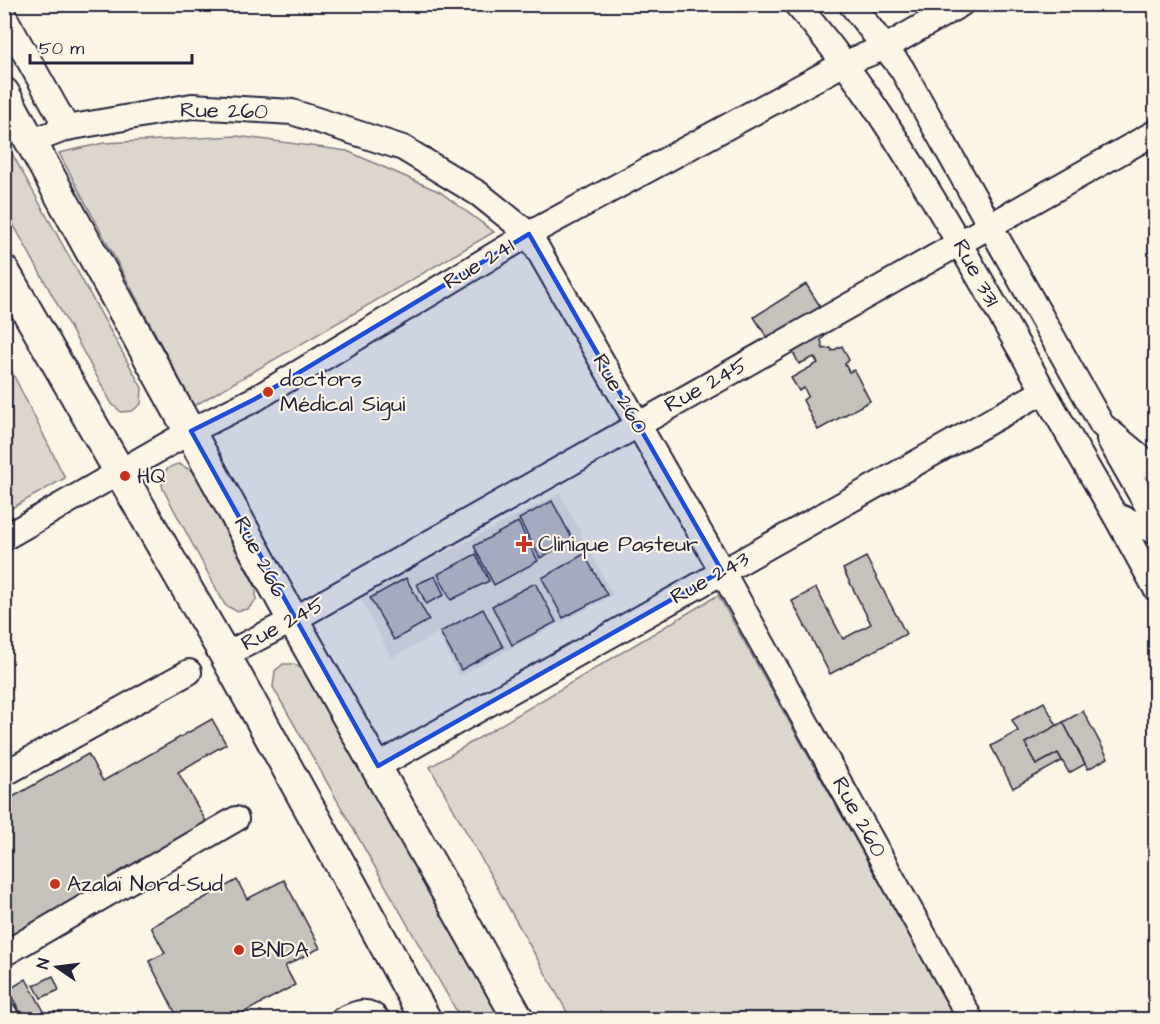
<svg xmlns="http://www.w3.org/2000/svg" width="1160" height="1024" viewBox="0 0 1160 1024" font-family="'Architects Daughter',sans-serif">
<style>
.built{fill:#ece5d8}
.green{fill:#dcd6cc;stroke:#7f7c84;stroke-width:1.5}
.building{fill:#c6c1bb;stroke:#22223b;stroke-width:1.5}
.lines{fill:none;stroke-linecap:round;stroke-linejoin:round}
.minor-casing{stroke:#22223b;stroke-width:28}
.major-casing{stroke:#22223b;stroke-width:34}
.minor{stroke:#fcf5e5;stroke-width:24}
.major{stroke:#fcf5e5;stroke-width:30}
.marked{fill:#1d4ed8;fill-opacity:0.2;stroke:#1d4ed8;stroke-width:4.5;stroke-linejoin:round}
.poi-dot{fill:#c8321e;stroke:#fcf5e5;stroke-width:2}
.labels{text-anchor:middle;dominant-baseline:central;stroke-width:4.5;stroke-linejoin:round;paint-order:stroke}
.street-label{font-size:22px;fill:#22223b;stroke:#fcf5e5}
.poi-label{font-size:22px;fill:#22223b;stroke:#fcf5e5;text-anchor:start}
</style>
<rect width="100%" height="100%" fill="#fcf5e5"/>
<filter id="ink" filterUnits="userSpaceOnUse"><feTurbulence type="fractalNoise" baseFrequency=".0167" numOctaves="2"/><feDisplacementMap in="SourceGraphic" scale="12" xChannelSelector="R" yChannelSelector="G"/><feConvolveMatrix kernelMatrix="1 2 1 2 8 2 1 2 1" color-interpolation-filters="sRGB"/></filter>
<g filter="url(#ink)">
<!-- built -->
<polygon class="built" points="560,493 613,595 459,676 438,633 391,658 360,597"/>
<!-- green -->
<g class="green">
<polygon points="237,136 347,151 440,192 494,232 194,406 59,153 104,143"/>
<polygon points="4,139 142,388 141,404 132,411 121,412 112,404 5,209"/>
<polygon points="4,356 65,478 5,512 4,512"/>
<path d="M 179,464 L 194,472 L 256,588 L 256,600 L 248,609 L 236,611 L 225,605 L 163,489 C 159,476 166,466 179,464 Z"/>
<polygon points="718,595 956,1019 571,1019 430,767"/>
<polygon points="283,664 294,664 303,670 500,1019 461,1019 273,687 275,671"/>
</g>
<!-- building -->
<g class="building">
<polygon points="806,284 832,325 821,335 825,336 821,340 823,349 831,348 832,351 842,346 849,360 845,364 849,372 854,370 870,401 818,430 803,400 808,396 804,388 799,391 791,378 818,363 814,357 799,364 792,350 779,356 754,317"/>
<polygon points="552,501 573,540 540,558 519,519"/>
<polygon points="518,522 538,561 494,585 474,546"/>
<polygon points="476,554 489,581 451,600 438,574"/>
<polygon points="584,554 607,595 563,618 542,578"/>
<polygon points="866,557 906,634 830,674 792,601 816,588 843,639 871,624 843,569"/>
<polygon points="435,576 444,595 426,604 417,584"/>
<polygon points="406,578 429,620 394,640 370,598"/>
<polygon points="535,583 556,622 512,645 492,606"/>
<polygon points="483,609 503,647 461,670 440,632"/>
<polygon points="1044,702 1057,726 1025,743 1036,765 1058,753 1062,761 1013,788 991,746 1018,731 1012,720"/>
<polygon points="1083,711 1108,758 1088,769 1063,722"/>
<polygon points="212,719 226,744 178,772 208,825 4,943 4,802 88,754 103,781"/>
<polygon points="1063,722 1085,764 1069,773 1058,753 1036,765 1025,743"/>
<polygon points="237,880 247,899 284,880 320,948 285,966 295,985 230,1020 179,1020 149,961 165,953 151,927"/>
<polygon points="53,976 59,990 41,998 34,985"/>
<polygon points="26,979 49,1020 25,1020 8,990"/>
</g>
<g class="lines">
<!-- minor casing -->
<g class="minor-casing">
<g id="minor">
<path d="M 796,4 C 846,60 888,125 927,189 C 992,296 1051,407 1115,515 L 1156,532"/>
<polyline points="851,4 902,69 1102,425 1156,470"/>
<polyline points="4,16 67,128"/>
<polyline points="33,141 67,128 192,106 292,112 403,148 479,194 529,234 722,571 971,1020"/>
<polyline points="1109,439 1156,521"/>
<polyline points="1115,515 1156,589"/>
<polyline points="4,538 191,431 255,399 529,234 843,64 886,47 961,4"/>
<polyline points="225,655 293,620 1156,132"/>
<polyline points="378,766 1042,392"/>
<polyline points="4,774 189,672"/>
<polyline points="4,954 236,819"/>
<polyline points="4,1013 8,1020"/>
<path d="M 342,1020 C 355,1014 367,1007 378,1020"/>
</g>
</g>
<!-- major casing -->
<g class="major-casing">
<g id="major">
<polyline points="4,93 293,620 519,1020"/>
<polyline points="4,271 225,655 426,1020"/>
</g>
</g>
<!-- minor -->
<use href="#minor" class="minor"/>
<!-- major -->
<use href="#major" class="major"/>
</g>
</g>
<!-- marked area -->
<path class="marked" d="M 529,234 L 722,571 L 378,766 L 191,431 L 255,399 Z"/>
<!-- markers -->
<g class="poi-dot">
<circle cx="268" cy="392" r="6"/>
<circle cx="125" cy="476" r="6"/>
<path d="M521 535h6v6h6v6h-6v6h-6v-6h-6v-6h6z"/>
<circle cx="55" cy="884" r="6"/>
<circle cx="239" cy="950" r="6"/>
</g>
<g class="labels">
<!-- street labels -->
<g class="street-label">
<text transform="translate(224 111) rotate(1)">Rue 260</text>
<text transform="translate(479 264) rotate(-31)">Rue 241</text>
<text transform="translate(976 273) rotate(61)">Rue 331</text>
<text transform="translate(706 385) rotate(-29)">Rue 245</text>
<text transform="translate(620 394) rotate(60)">Rue 260</text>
<text transform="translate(260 557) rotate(62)">Rue 266</text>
<text transform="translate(710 578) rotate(-29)">Rue 243</text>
<text transform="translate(283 624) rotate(-28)">Rue 245</text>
<text transform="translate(859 817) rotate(61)">Rue 260</text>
</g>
<!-- poi labels -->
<g class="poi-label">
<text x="280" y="379">doctors<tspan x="280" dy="25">Médical Sigui</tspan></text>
<text x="137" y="476">HQ</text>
<text x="538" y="544">Clinique Pasteur</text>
<text x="67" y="884">Azalaï Nord-Sud</text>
<text x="251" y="950">BNDA</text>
</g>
</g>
<!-- margin -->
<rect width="1160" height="1024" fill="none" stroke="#fcf5e5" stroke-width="24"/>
<rect x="12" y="12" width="1136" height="1000" fill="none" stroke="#22223b" stroke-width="2" filter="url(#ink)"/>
<!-- north arrow -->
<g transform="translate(57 967) rotate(284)" stroke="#fcf5e5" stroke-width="4.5" paint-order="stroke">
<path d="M0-4.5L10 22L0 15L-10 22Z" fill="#22223b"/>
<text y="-9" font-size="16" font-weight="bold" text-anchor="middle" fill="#22223b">N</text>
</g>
<!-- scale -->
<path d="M30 54v9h162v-9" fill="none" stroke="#22223b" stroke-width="3"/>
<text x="39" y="54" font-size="18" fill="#22223b" stroke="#fcf5e5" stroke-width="4.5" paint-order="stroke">50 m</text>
</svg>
